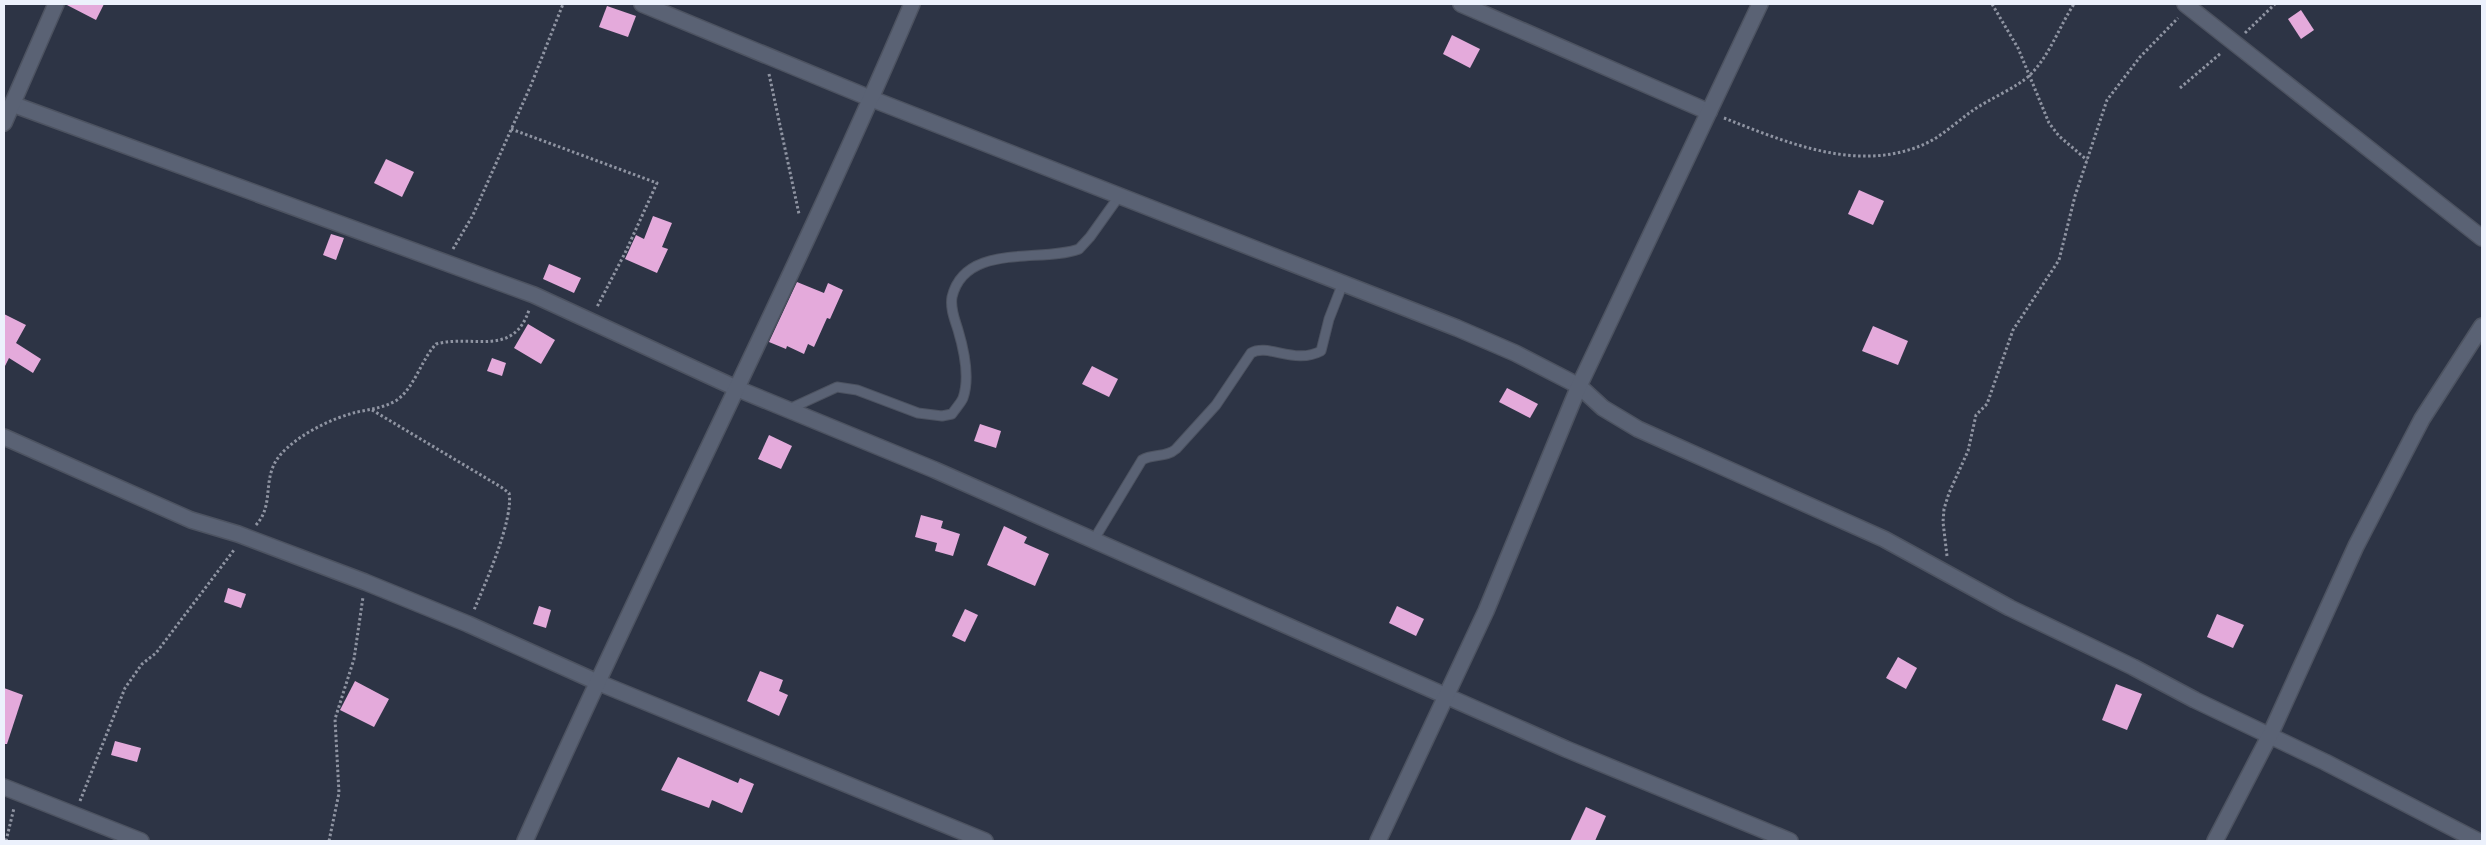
<svg xmlns="http://www.w3.org/2000/svg" width="2486" height="845" viewBox="0 0 2486 845" font-family="'Fira Sans',sans-serif">
<style>
.building{fill:#e4aadb}
.lines{fill:none;stroke-linecap:round;stroke-linejoin:round}
.service-casing{stroke:#4d5361;stroke-width:11}
.minor-casing{stroke:#4d5361;stroke-width:18}
.path{stroke:#8f94a2;stroke-width:3;stroke-dasharray:2.5 2.5;stroke-linecap:butt}
.service{stroke:#5a6274;stroke-width:9}
.minor{stroke:#5a6274;stroke-width:15}
</style>
<rect width="100%" height="100%" fill="#2d3445"/>
<!-- building -->
<g class="building">
<polygon points="65,4 104,4 96,20"/>
<polygon points="607,6 636,16 628,37 599,27"/>
<polygon points="2301,10 2314,30 2301,39 2288,19"/>
<polygon points="1452,35 1480,49 1470,68 1443,54"/>
<polygon points="386,159 414,172 402,197 374,183"/>
<polygon points="1859,190 1884,201 1873,225 1848,214"/>
<polygon points="653,216 672,223 662,247 668,249 657,273 625,259 636,235 644,239"/>
<polygon points="331,234 344,238 336,260 323,255"/>
<polygon points="549,264 581,278 574,293 543,279"/>
<polygon points="797,282 824,293 828,283 843,290 830,319 827,318 814,347 808,344 804,354 787,346 786,349 769,342"/>
<polygon points="4,314 26,325 16,343 41,359 33,373 9,358 4,368"/>
<polygon points="528,324 555,340 541,364 514,348"/>
<polygon points="1873,326 1908,341 1898,365 1862,351"/>
<polygon points="492,358 506,363 502,376 487,371"/>
<polygon points="1092,366 1118,379 1109,397 1082,384"/>
<polygon points="1507,388 1538,404 1530,418 1499,402"/>
<polygon points="980,424 1001,431 996,448 974,441"/>
<polygon points="769,435 792,446 781,469 758,459"/>
<polygon points="921,515 943,521 941,528 960,534 953,556 935,551 937,543 915,537"/>
<polygon points="1004,526 1027,537 1024,543 1049,554 1035,586 987,565"/>
<polygon points="228,588 246,594 241,608 224,602"/>
<polygon points="539,606 551,610 546,628 533,624"/>
<polygon points="1397,606 1424,619 1416,636 1389,623"/>
<polygon points="965,609 978,615 965,642 952,636"/>
<polygon points="2217,614 2244,625 2233,648 2207,637"/>
<polygon points="1898,657 1917,668 1906,689 1886,678"/>
<polygon points="760,671 783,680 779,691 788,695 779,716 747,701"/>
<polygon points="355,681 389,699 374,727 340,710"/>
<polygon points="2116,684 2142,694 2127,730 2102,720"/>
<polygon points="4,688 23,695 7,744 4,744"/>
<polygon points="115,741 141,748 137,762 111,755"/>
<polygon points="678,757 738,783 740,778 754,784 742,813 712,800 709,808 661,790"/>
<polygon points="1586,807 1606,816 1595,841 1570,841"/>
</g>
<g class="lines">
<!-- service casing -->
<g class="service-casing">
<g id="service">
<path d="M 787,410 L 837,387 L 857,390 L 918,413 L 942,416 L 952,414 C 955,409 961,403 963,398 C 970,378 964,350 958,330 C 955,320 950,309 952,297 C 965,242 1042,263 1079,249 L 1090,237 L 1120,195"/>
<path d="M 1093,541 L 1142,460 C 1153,453 1166,458 1176,449 L 1216,405 L 1251,353 C 1268,343 1295,365 1321,351 L 1329,319 L 1343,283"/>
</g>
</g>
<!-- minor casing -->
<g class="minor-casing">
<g id="minor">
<polyline points="642,4 872,99 1457,328 1515,353 1579,386 1603,408 1638,429 1884,539 2010,608 2133,667 2195,700 2325,762 2478,841"/>
<polyline points="1461,4 1709,112"/>
<polyline points="2185,4 2482,238"/>
<polyline points="12,104 534,295 738,389 935,470 1566,749 1790,841"/>
<polyline points="4,123 56,4"/>
<polyline points="4,437 191,520 238,534 365,582 468,624 597,682 985,841"/>
<polyline points="4,787 141,841"/>
<path d="M 525,841 C 650,560 791,287 912,4"/>
<polyline points="1378,841 1486,611 1579,386 1760,4"/>
<polyline points="2215,841 2270,735 2356,546 2422,419 2482,326"/>
</g>
</g>
<!-- path -->
<g class="path">
<polyline points="1992,4 2018,48 2049,123 2059,136 2087,160"/>
<polyline points="2245,33 2275,4"/>
<polyline points="769,74 799,214"/>
<polyline points="2180,88 2221,53"/>
<path d="M 1724,118 C 1788,143 1861,175 1929,142 C 1944,134 1958,121 1972,111 C 1987,100 2018,87 2030,75 C 2050,55 2059,27 2074,4"/>
<polyline points="511,129 657,183 626,251 597,307"/>
<polyline points="453,249 473,215 531,85 563,4"/>
<path d="M 372,410 L 501,487 L 509,493 C 514,519 485,584 474,610"/>
<path d="M 256,525 C 277,502 258,474 286,449 C 304,432 333,418 357,412 C 371,409 384,408 397,400 C 415,387 421,360 436,344 C 473,334 513,358 529,310"/>
<polyline points="1947,556 1943,522 1944,509 1949,493 1968,451 1976,415 1987,404 2013,330 2059,260 2075,196 2107,100 2140,57 2178,18"/>
<polyline points="80,801 125,688 142,664 156,653 234,550"/>
<polyline points="6,841 14,808"/>
<polyline points="329,841 339,793 335,719 354,659 363,597"/>
</g>
<!-- service -->
<use href="#service" class="service"/>
<!-- minor -->
<use href="#minor" class="minor"/>
</g>
<!-- border -->
<rect width="2486" height="845" fill="none" stroke="#ecf1fc" stroke-width="10"/>
</svg>
